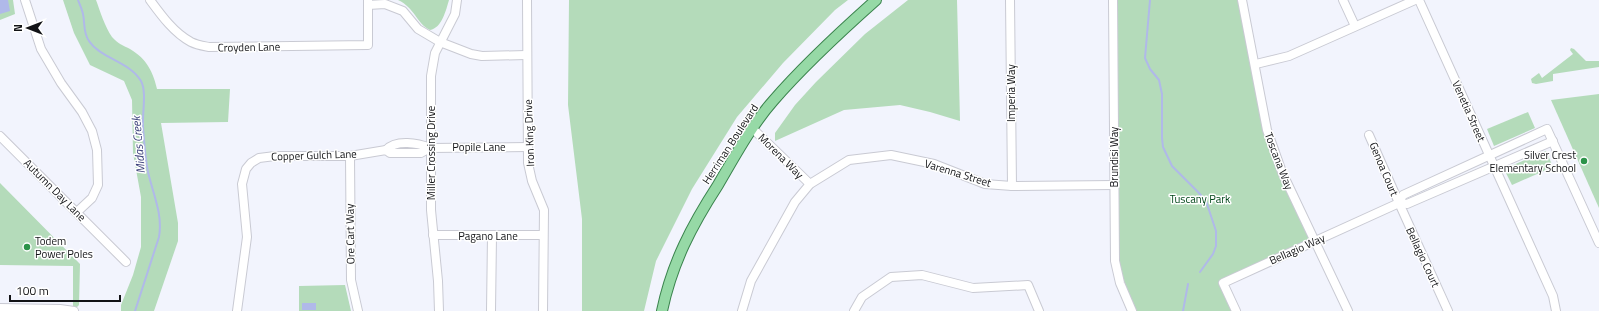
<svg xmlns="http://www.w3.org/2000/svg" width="1599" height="311" viewBox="0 0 1599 311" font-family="'Titillium Web',sans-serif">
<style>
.green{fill:#b4dbba}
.water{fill:#b0b9e9}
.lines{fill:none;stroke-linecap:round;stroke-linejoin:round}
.stream{stroke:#b0b9e9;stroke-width:2}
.minor-casing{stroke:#c9cad3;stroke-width:10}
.major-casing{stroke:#3a834d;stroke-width:12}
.minor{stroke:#fff;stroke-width:8}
.major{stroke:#96d9a6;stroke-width:10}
.poi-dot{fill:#2c9349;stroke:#fff;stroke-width:1.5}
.labels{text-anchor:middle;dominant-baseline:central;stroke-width:3;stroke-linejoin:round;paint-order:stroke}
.street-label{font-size:11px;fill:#121316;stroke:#fff}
.poi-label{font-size:11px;fill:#121316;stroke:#fff;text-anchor:end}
.park-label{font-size:11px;fill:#004619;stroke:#fff}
.water-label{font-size:12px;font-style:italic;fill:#3a3f7a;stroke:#fff}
</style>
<rect width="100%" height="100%" fill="#f2f4fd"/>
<!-- green -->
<g class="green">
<polygon points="0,0 13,0 15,14 0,20"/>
<path d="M 63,0 L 96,0 C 100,11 105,27 112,37 C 117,43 124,46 130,49 C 147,59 153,72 157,89 L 230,89 L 228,122 L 161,123 L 178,223 L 178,241 L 154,311 L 121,311 L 121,305 L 133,275 L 141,247 L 141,197 L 133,153 L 132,100 L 124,81 L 90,65 L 74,33 Z"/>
<path d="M 398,0 L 449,0 C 446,10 442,28 430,30 C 417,24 415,8 398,0 Z"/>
<polygon points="569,0 848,0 835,10 783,63 737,117 692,189 656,261 644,311 582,311 582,219 568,105"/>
<polygon points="908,0 957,0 960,121 930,112 900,105 844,110 775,141 775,133 795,105 816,82 865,34"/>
<polygon points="1113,0 1242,0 1267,130 1315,241 1223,283 1236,311 1132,311 1115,261"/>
<polygon points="1571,48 1574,49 1586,61 1599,61 1599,67 1553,74 1553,81 1536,84 1532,83 1531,79 1539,73 1542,78 1573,54 1570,50"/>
<polygon points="1599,94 1599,208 1551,100"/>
<polygon points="1528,112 1535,128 1494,146 1487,129"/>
<polygon points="1546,151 1553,167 1512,185 1504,169"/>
<polygon points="0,183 80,264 79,305 76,308 73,306 73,266 0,265"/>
<polygon points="345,285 351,311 299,311 299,286"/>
</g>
<!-- water -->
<g class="water">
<polygon points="0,0 8,0 10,11 0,14"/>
<rect x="302" y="303" width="14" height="7"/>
</g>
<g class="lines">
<!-- stream -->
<g class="stream">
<path d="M 78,0 C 80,5 82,9 83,14 C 85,23 83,33 89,41 C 101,59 129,61 141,81 C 147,92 142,114 143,127 C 144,141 145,157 148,172 C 153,194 163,214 159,237 L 135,311"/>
<polyline points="1150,0 1145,58 1150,69 1159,80 1162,94 1162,138 1163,147 1172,166 1198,192 1206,201 1216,231 1216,246 1213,254 1200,272"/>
<polyline points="1183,311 1188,284"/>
</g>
<!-- minor casing -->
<g class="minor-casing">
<g id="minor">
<polyline points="25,0 41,49 61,83 82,112 92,131 97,150 98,185 92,198 77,212"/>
<path d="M 150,0 C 161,15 174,33 191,42 C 197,45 204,46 209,47 L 368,45 L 368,0"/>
<polyline points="527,0 528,163 532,181 544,210 543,311"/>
<polyline points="1010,0 1012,186"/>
<polyline points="1113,0 1115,261 1120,283 1132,311"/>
<polyline points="1242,0 1267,130 1282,172 1348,311"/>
<polyline points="1343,0 1355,26"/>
<polyline points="1419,0 1553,296 1556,311"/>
<polyline points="368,5 385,4 403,11 418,29 440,42 471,54 482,56 526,55"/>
<polyline points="1256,64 1289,56 1415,0"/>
<polyline points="752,128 810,184"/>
<polyline points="1369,135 1399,203 1448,311"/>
<polyline points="0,136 126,262"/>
<path d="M 386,150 C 396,139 418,143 430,148 L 528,147"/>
<polyline points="350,156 351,280 358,311"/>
<polyline points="1399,203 1403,195 1547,129 1599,243"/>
<polyline points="433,235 543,235"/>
<polyline points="0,308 60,309 74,311"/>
<polyline points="237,311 247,237 242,184 246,169 251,163 259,158 275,156 350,156 386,150 390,153 421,153 430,148"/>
<polyline points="439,311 438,281 431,210 431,76 435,53 455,14 457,0"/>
<polyline points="491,311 492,236"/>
<polyline points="742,311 751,281 795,202 810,184 849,160 891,155 934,164 985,184 1012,186 1114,185"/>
<polyline points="854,311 862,297 891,277 922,275 973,288 1028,285 1039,311"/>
<polyline points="1236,311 1223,283 1399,203 1407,204 1553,141"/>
</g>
</g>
<!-- major casing -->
<g class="major-casing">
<path id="major" d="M 662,311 C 672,263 692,225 718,185 C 735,156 751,126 773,101 C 804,65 840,32 876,0"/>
</g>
<!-- minor -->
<use href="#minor" class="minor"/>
<!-- major -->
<use href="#major" class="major"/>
</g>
<!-- markers -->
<g class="poi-dot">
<circle cx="1584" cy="161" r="4"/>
<circle cx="27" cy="247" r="4"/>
</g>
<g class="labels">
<!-- street labels -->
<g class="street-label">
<text transform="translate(249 47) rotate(-1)">Croyden Lane</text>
<text transform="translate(1011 93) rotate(-90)">Imperia Way</text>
<text transform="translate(1469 111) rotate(66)">Venetia Street</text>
<text transform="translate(529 133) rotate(-92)">Iron King Drive</text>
<text transform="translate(730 144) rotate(-57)">Herriman Boulevard</text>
<text x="479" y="147">Popile Lane</text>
<text transform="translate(431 153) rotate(-90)">Miller Crossing Drive</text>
<text transform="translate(314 155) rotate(-2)">Copper Gulch Lane</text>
<text transform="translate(781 156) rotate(45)">Morena Way</text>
<text transform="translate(1114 157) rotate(-90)">Brundisi Way</text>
<text transform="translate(1279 161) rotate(69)">Toscana Way</text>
<text transform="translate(1384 169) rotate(67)">Genoa Court</text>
<text transform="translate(958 173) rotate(17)">Varenna Street</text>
<text transform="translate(55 190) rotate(45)">Autumn Day Lane</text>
<text transform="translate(350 234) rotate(-91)">Ore Cart Way</text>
<text x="488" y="236">Pagano Lane</text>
<text transform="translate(1297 249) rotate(-24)">Bellagio Way</text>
<text transform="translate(1423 257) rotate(65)">Bellagio Court</text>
</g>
<!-- poi labels -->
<g class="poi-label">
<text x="1576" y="155">Silver Crest<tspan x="1576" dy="13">Elementary School</tspan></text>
<text x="35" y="241" text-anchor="start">Todem<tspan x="35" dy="13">Power Poles</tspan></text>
</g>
<!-- park labels -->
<g class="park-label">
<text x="1200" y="199">Tuscany Park</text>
</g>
<!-- water labels -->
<g class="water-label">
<text transform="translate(138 145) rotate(-95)">Midas Creek</text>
</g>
</g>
<!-- north arrow -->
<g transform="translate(28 28) rotate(270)" stroke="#ffffff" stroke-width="3" paint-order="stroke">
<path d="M0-3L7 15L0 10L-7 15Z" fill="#121316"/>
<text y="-6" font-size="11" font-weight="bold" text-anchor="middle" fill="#121316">N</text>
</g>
<!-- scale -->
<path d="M10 295v6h110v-6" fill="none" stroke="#121316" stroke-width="2"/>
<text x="16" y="295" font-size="12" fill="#121316" stroke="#ffffff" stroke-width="3" paint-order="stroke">100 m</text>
</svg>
